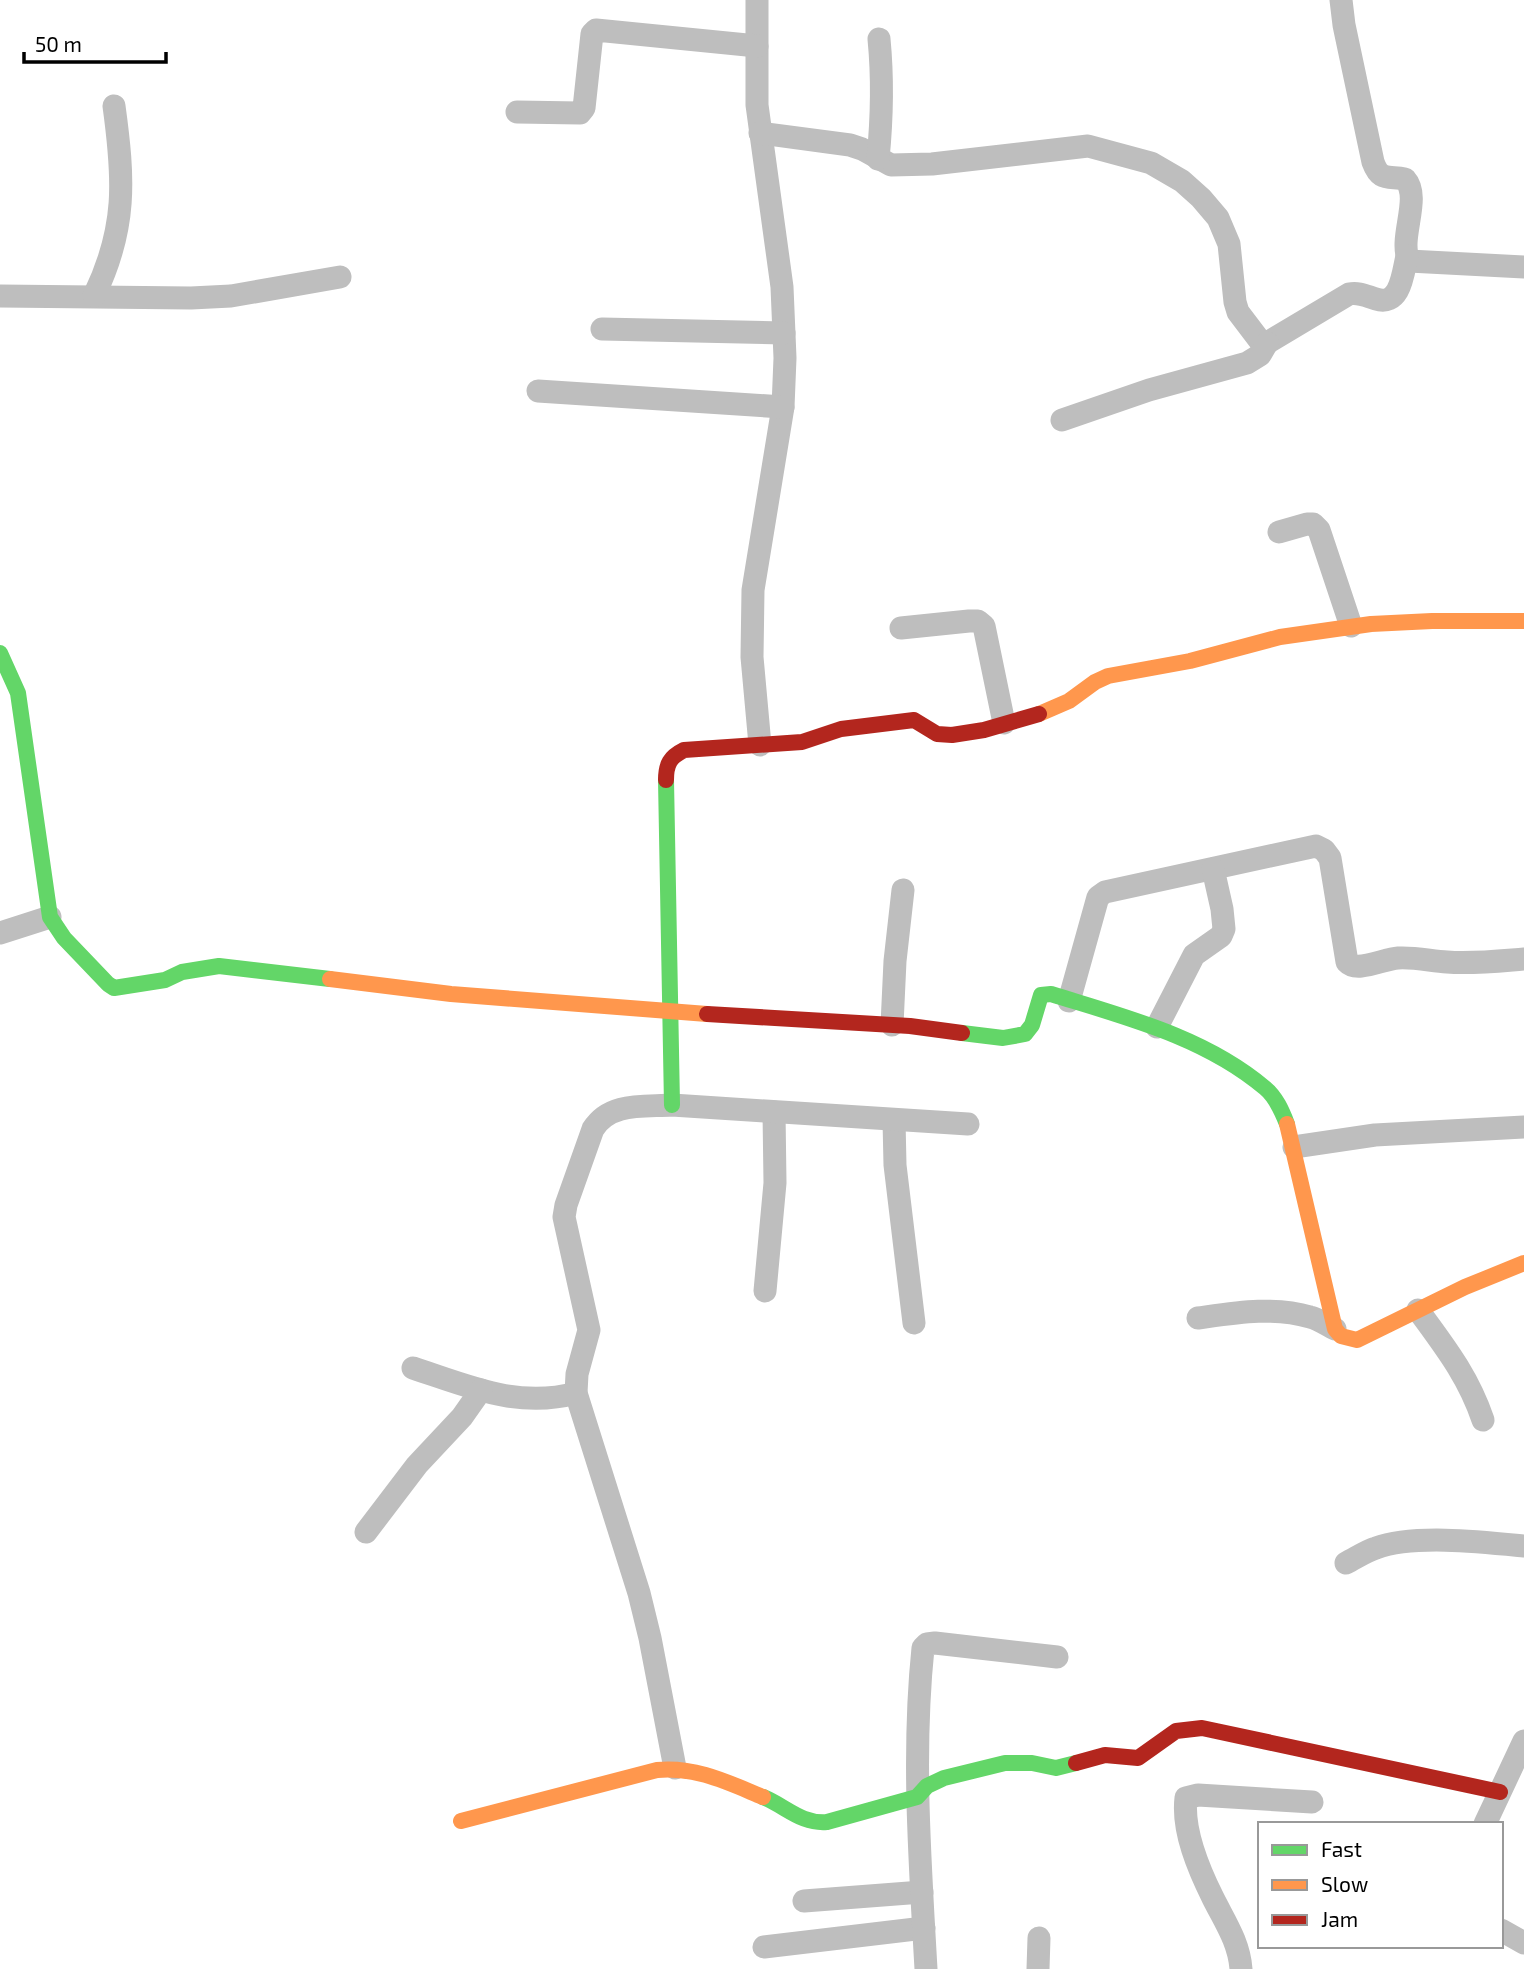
<svg xmlns="http://www.w3.org/2000/svg" width="1524" height="1969" viewBox="0 0 1524 1969" font-family="'Exo 2',sans-serif">
<style>
.lines{fill:none;stroke-linecap:round;stroke-linejoin:round}
.street{stroke:#bebebe;stroke-width:23}
.fast{stroke:#63d668;stroke-width:16}
.slow{stroke:#ff974d;stroke-width:16}
.jam{stroke:#b3261e;stroke-width:16}
</style>
<rect width="100%" height="100%" fill="#fff"/>
<g class="lines">
<!-- street -->
<g class="street">
<polyline points="757,0 757,105 782,287 785,358 783,407 753,590 752,657 760,745"/>
<path d="M 1341,0 L 1344,25 L 1373,162 C 1380,181 1387,176 1405,179 C 1422,198 1398,238 1409,261 L 1524,267"/>
<polyline points="517,112 580,113 584,108 592,34 596,30 757,46"/>
<path d="M 760,133 L 850,145 L 862,149 L 891,165 L 932,164 L 1088,146 L 1151,163 L 1182,181 L 1201,198 L 1218,218 L 1229,244 L 1235,302 L 1238,312 L 1260,341 L 1267,343 L 1349,294 C 1359,292 1366,296 1376,299 C 1401,307 1403,272 1407,256"/>
<path d="M 878,159 C 882,118 883,80 879,39"/>
<polyline points="0,296 191,298 231,296 340,277"/>
<path d="M 94,296 C 127,228 124,179 114,106"/>
<polyline points="602,329 784,333"/>
<polyline points="538,391 783,407"/>
<polyline points="1062,420 1149,390 1247,363 1260,355 1267,343"/>
<polyline points="1279,532 1307,524 1313,524 1319,530 1351,626"/>
<polyline points="901,628 969,621 978,621 984,626 1004,723"/>
<polyline points="0,933 50,917"/>
<path d="M 1069,1001 L 1098,897 L 1105,892 L 1316,846 L 1324,850 L 1330,858 L 1347,962 C 1357,973 1383,959 1398,958 C 1415,957 1431,961 1447,962 C 1473,964 1499,961 1524,959"/>
<polyline points="892,1025 895,961 903,890"/>
<polyline points="1157,1027 1194,955 1221,936 1224,929 1222,909 1213,869"/>
<polyline points="894,1120 895,1165 914,1323"/>
<polyline points="1294,1147 1375,1135 1524,1127"/>
<polyline points="765,1291 775,1183 774,1112"/>
<path d="M 1418,1310 C 1445,1347 1468,1376 1483,1420"/>
<path d="M 1198,1318 C 1234,1313 1274,1306 1310,1317 C 1319,1319 1327,1325 1335,1329"/>
<path d="M 413,1368 C 468,1386 518,1409 576,1393"/>
<polyline points="366,1532 417,1465 462,1417 481,1390"/>
<path d="M 1346,1563 C 1356,1558 1366,1551 1376,1548 C 1413,1534 1484,1542 1524,1546"/>
<path d="M 675,1768 L 650,1638 L 639,1593 L 576,1393 L 577,1374 L 589,1330 L 564,1217 L 566,1205 L 593,1129 C 610,1102 643,1107 672,1105 L 968,1124"/>
<polyline points="1485,1824 1524,1741"/>
<polyline points="804,1901 922,1892"/>
<polyline points="1501,1930 1524,1943"/>
<polyline points="764,1947 924,1928"/>
<path d="M 926,1969 C 920,1862 912,1754 923,1648 L 927,1644 L 935,1643 L 1057,1657"/>
<polyline points="1038,1969 1039,1938"/>
<path d="M 1241,1969 C 1239,1942 1225,1922 1213,1898 C 1199,1870 1182,1831 1186,1798 L 1198,1795 L 1312,1802"/>
</g>
<!-- fast -->
<g class="fast">
<polyline points="0,653 18,693 50,917 64,938 108,984 114,988 165,980 182,972 219,966 330,979"/>
<polyline points="666,780 672,1105"/>
<path d="M 962,1033 L 1003,1038 L 1025,1034 L 1032,1025 L 1041,995 L 1051,994 C 1125,1017 1205,1037 1265,1088 C 1276,1097 1282,1111 1287,1124"/>
<path d="M 763,1797 C 787,1807 801,1824 827,1822 L 917,1797 L 927,1786 L 944,1778 L 1005,1763 L 1032,1763 L 1056,1768 L 1076,1763"/>
</g>
<!-- slow -->
<g class="slow">
<polyline points="1039,714 1069,701 1095,682 1108,676 1190,661 1280,637 1371,624 1432,621 1524,621"/>
<polyline points="330,979 451,994 707,1014"/>
<polyline points="1287,1124 1335,1329 1341,1336 1357,1340 1465,1287 1524,1263"/>
<path d="M 461,1821 L 657,1770 C 695,1766 729,1783 763,1797"/>
</g>
<!-- jam -->
<g class="jam">
<path d="M 666,780 C 666,764 670,757 684,750 L 802,742 L 841,729 L 914,720 L 937,734 L 952,735 L 984,730 L 1039,714"/>
<polyline points="707,1014 910,1026 962,1033"/>
<polyline points="1076,1763 1105,1755 1138,1758 1176,1731 1202,1728 1500,1792"/>
</g>
</g>
<!-- legend -->
<rect x="1258" y="1822" width="245" height="126" fill="#ffffff" stroke="#999999" stroke-width="2"/>
<rect x="1272" y="1845" width="35" height="10" fill="#63d668" stroke="#999999" stroke-width="2"/>
<text x="1321" y="1857" font-size="21" fill="#000000">Fast</text>
<rect x="1272" y="1880" width="35" height="10" fill="#ff974d" stroke="#999999" stroke-width="2"/>
<text x="1321" y="1892" font-size="21" fill="#000000">Slow</text>
<rect x="1272" y="1915" width="35" height="10" fill="#b3261e" stroke="#999999" stroke-width="2"/>
<text x="1321" y="1927" font-size="21" fill="#000000">Jam</text>
<!-- scale -->
<path d="M24 52v10h142v-10" fill="none" stroke="#000000" stroke-width="3.5"/>
<text x="35" y="52" font-size="21" fill="#000000" stroke="#ffffff" stroke-width="5" paint-order="stroke">50 m</text>
</svg>
